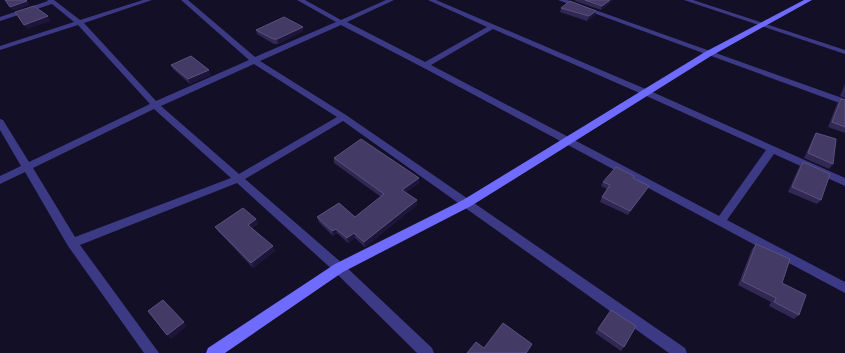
<svg xmlns="http://www.w3.org/2000/svg" width="845" height="353" viewBox="0 0 845 353" font-family="'Asap Condensed',sans-serif">
<style>
.lines{fill:none;stroke-linecap:round;stroke-linejoin:round}
.street{fill:#3d3a85;fill-rule:evenodd}
.secondary{fill:#6f6bff;fill-rule:evenodd}
.wall{fill:#312854}
.shaded-wall{fill:#1d163a}
.building{fill:#433a66;stroke:#5a527e}
</style>
<rect width="100%" height="100%" fill="#130f26"/>
<g class="lines">
<!-- street -->
<g class="street">
<path d="M 47,0 L 54,0 L 80,20 L 143,0 L 152,0 L 84,23 L 156,101 L 249,60 L 181,0 L 188,0 L 255,57 L 336,22 L 297,0 L 305,0 L 341,20 L 386,0 L 394,0 L 347,22 L 425,62 L 487,27 L 428,0 L 436,0 L 648,90 L 845,178 L 845,186 L 774,154 L 727,220 L 845,282 L 845,293 L 422,67 L 341,25 L 260,61 L 346,115 L 685,348 L 687,353 L 669,353 L 343,121 L 245,179 L 343,264 L 432,348 L 434,353 L 417,353 L 335,272 L 237,183 L 80,245 L 159,353 L 144,353 L 68,246 L 25,172 L 0,184 L 0,176 L 21,166 L 0,130 L 0,119 L 3,120 L 29,162 L 150,104 L 78,25 L 0,50 L 0,46 L 74,22 L 52,4 L 0,21 L 0,17 L 48,1 ZM 493,29 L 642,94 L 766,150 L 719,216 L 431,65 ZM 254,64 L 337,117 L 239,174 L 161,106 ZM 154,109 L 231,178 L 75,237 L 33,168 Z"/>
<polygon points="558,0 567,0 845,99 845,105"/>
<polygon points="684,0 693,0 845,50 845,54"/>
</g>
<!-- secondary -->
<polygon class="secondary" points="804,0 812,0 711,56 471,206 343,272 225,353 206,353 208,348 335,264 463,200 705,52"/>
</g>
<!-- wall -->
<g class="wall">
<polygon points="575,0 613,0 601,10 575,1"/>
<polygon points="561,8 596,11 595,15 587,21 560,12"/>
<polygon points="303,27 303,31 278,44 274,44 257,34 256,30"/>
<polygon points="171,65 211,75 190,84 173,69"/>
<polygon points="845,84 845,98 840,96"/>
<polygon points="841,99 845,100 845,133 828,127 837,104"/>
<polygon points="816,133 833,164 829,169 804,158 813,138"/>
<polygon points="334,158 419,183 405,193 417,200 417,205 365,247 355,238 348,243 337,233 333,236 319,222 317,217 355,217 381,197 334,163"/>
<polygon points="803,162 821,200 817,204 788,192 799,167"/>
<polygon points="633,179 649,186 646,191 628,215 600,202 602,197 607,189 601,186 603,182"/>
<polygon points="256,219 258,224 252,228 275,251 253,268 218,231 215,227"/>
<polygon points="756,244 782,283 799,315 794,319 769,306 771,302 738,285 752,249"/>
<polygon points="598,329 624,347 621,351 595,333"/>
</g>
<!-- shaded-wall -->
<g class="shaded-wall">
<polygon points="610,0 613,0 601,10 602,6"/>
<polygon points="27,1 30,5 13,11 10,7"/>
<polygon points="596,11 595,15 587,21 589,16"/>
<polygon points="48,16 51,21 27,29 24,25"/>
<polygon points="303,27 303,31 278,44 277,39"/>
<polygon points="209,70 211,75 190,84 188,79"/>
<polygon points="419,178 419,183 402,195 402,190"/>
<polygon points="649,186 646,191 628,215 630,211"/>
<polygon points="417,200 417,205 365,247 364,242"/>
<polygon points="256,219 258,224 250,229 248,225"/>
<polygon points="336,229 337,233 333,236 332,231"/>
<polygon points="354,233 355,238 348,243 347,238"/>
<polygon points="273,246 275,251 253,268 251,263"/>
<polygon points="184,322 187,326 171,339 167,335"/>
<polygon points="532,344 531,348 527,353 526,353"/>
</g>
<!-- building -->
<g class="building">
<polygon points="5,0 26,0 27,1 10,7"/>
<polygon points="585,0 610,0 602,6"/>
<polygon points="570,1 596,11 589,16 561,8"/>
<polygon points="34,6 48,16 24,25 15,12"/>
<polygon points="284,17 303,27 277,39 273,39 256,30"/>
<polygon points="191,56 209,70 188,79 171,65"/>
<polygon points="841,99 845,100 845,127 832,122"/>
<polygon points="816,133 836,139 833,164 808,153"/>
<polygon points="361,139 419,178 402,190 417,200 364,242 354,233 347,238 336,229 332,231 317,217 339,203 355,217 384,194 334,158"/>
<polygon points="803,162 830,174 821,200 792,187"/>
<polygon points="616,167 634,176 633,178 649,186 630,211 602,197 610,185 603,182"/>
<polygon points="243,208 256,219 248,225 273,246 251,263 215,227"/>
<polygon points="756,244 790,259 782,283 806,295 799,315 774,302 776,298 742,281"/>
<polygon points="163,300 184,322 167,335 148,311"/>
<polygon points="611,310 636,326 624,347 598,329"/>
<polygon points="503,323 532,344 526,353 467,353 476,342 484,348"/>
</g>
</svg>
